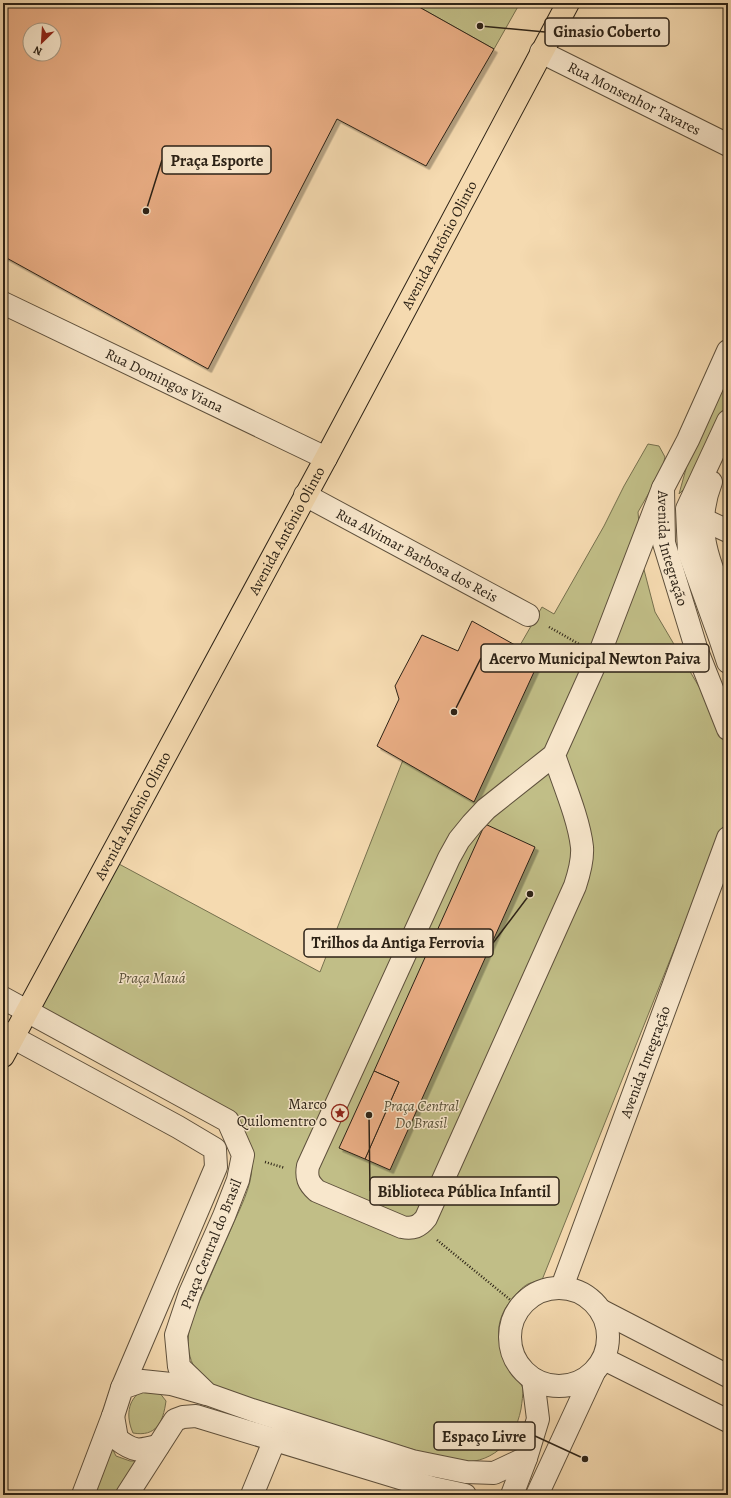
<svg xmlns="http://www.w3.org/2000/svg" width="731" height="1498" viewBox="0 0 731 1498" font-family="Alegreya,serif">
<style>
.green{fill:#c1be87;stroke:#76704e}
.building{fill:#eaae85;stroke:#2c2216;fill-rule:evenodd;filter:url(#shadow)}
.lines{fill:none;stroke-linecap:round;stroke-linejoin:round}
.minor-casing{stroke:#5e503c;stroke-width:24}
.major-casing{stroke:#2c2216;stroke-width:24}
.path{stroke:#2c2216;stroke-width:2.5;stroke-dasharray:1 2;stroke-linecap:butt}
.minor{stroke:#f8e7cc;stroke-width:22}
.major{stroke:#f5dab0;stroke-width:22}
.labels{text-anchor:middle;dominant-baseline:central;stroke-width:3;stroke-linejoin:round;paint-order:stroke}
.street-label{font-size:15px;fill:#2c2216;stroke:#f8e7cc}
.park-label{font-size:15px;font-style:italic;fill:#595138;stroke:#f8e7cc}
.poi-label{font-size:15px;fill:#2c2216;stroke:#f8e7cc;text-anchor:end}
.leader{fill:none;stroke:#2c2216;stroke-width:1.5}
.callout-dot{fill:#2c2216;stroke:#f8e7cc;stroke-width:1.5}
.callout{fill:#f8e7cc;stroke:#2c2216;stroke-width:1.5}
.callout-label{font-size:16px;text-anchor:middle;font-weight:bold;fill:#2c2216}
</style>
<defs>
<filter id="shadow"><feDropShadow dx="3.5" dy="3.5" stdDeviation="0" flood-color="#0004"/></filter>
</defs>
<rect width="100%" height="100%" fill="#f5dab0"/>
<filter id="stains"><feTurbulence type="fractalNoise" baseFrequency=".005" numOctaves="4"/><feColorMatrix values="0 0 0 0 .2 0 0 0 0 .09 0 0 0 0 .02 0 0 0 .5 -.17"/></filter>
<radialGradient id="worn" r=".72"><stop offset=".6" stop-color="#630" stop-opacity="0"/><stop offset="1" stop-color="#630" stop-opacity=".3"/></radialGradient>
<!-- green -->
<g class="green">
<polygon points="412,3 520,3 494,49"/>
<polygon points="728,369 728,420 708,465 679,494 689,458"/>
<path d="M 648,444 L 659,446 L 665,457 L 662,470 L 638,512 L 642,562 L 655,612 L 728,736 L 728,815 L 542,1280 C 538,1281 532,1282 528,1284 C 522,1287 516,1294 512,1299 C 494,1321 496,1340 507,1365 C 510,1373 519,1380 523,1388 C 523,1395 522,1402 521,1409 C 514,1444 491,1465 455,1462 L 224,1393 C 193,1376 184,1358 190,1324 C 203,1293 217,1261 231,1229 C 239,1210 252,1187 252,1166 C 252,1151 247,1131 237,1120 L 39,1010 L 119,864 L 320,972 L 403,760 L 474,801 L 509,726 L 519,647 L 542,607 L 554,614 L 604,526 L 624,486 Z"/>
<path d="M 142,1391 L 159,1392 L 166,1401 C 163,1423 156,1437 133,1433 C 126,1417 127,1400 142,1391 Z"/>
<polygon points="110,1444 116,1456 130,1461 142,1461 117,1495 93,1495"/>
</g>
<!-- building -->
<g class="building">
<path d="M 3,3 L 412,3 L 494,49 L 426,166 L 337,119 L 208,369 L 3,256 ZM 30,30 L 54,30 L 54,54 L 30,54 Z"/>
<polygon points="472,621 540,659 474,802 377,746 399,699 395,686 422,635 458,651"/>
<polygon points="485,824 535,847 390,1170 365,1159 399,1082 374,1071"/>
<polygon points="374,1071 399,1082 365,1159 339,1148"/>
</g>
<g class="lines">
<!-- minor casing -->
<g class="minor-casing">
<g id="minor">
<path id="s1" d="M 541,52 L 728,145"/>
<path id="s2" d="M 3,303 L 326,458"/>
<path id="s3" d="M 728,351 L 688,440 L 663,488 L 664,543 L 697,651 L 728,729"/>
<polyline points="728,421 687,509 689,552 720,638 728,662"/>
<path d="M 711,482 C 692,531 710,563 728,609"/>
<path id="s4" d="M 305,495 L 528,615"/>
<polyline points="702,519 728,531"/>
<path d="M 554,755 L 486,809 L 472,824 L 459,840 L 449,858 L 308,1166 C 306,1177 308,1183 317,1191 L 402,1227 C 413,1229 419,1227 426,1218 L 575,886 C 579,874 583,860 582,847 C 579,819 563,782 554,755 L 599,655 L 663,488"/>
<polyline points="3,998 228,1121 243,1155 238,1180 224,1216 190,1293 176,1335 179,1367 207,1394 252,1410 412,1461 466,1472 494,1473 526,1458 538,1419 533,1379"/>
<polyline points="3,1032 178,1127 215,1149 216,1167 122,1388"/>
<path id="s5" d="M 562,1287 L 728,838"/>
<circle cx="559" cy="1337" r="49"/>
<polyline points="602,1311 728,1376"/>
<polyline points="604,1359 728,1421"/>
<path d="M 113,1416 L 117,1439 C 134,1452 138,1451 158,1446"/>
<polyline points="83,1495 113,1416 122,1388 142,1381 171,1384 206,1394"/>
<polyline points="127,1495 175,1420 183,1417 196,1416 433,1488 465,1495"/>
<polyline points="252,1495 275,1439"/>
<polyline points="512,1495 526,1458"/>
<polyline points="537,1495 594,1372"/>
</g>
</g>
<!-- major casing -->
<g class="major-casing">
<g id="major">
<path id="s6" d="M 3,1056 L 326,458 L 568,3"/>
</g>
</g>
<!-- path -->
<g class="path">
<polyline points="549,627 579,644"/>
<polyline points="265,1162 285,1168"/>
<polyline points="437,1240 519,1307"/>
</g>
<!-- minor -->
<use href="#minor" class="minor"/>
<!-- major -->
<use href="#major" class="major"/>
</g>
<!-- icons -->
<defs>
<g id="sight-ring" transform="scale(0.9)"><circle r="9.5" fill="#f8e7cc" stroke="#8f2418" stroke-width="1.5"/><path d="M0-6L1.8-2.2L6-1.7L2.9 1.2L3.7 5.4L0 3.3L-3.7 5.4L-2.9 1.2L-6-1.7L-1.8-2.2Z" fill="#8f2418"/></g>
</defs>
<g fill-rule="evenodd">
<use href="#sight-ring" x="340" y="1113"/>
</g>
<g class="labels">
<!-- street labels -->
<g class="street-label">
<text stroke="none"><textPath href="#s1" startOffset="104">Rua Monsenhor Tavares</textPath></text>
<text stroke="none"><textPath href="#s6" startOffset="921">Avenida Antônio Olinto</textPath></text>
<text stroke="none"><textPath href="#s2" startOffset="179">Rua Domingos Viana</textPath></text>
<text stroke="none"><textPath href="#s6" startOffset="597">Avenida Antônio Olinto</textPath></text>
<text stroke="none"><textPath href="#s3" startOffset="213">Avenida Integração</textPath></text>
<text stroke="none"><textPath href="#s4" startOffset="127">Rua Alvimar Barbosa dos Reis</textPath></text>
<text stroke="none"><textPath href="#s6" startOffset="273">Avenida Antônio Olinto</textPath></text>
<text stroke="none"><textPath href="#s5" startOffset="240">Avenida Integração</textPath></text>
<text transform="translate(211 1244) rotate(-68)">Praça Central do Brasil</text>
</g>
<!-- park labels -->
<g class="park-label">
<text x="152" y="978">Praça Mauá</text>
<text x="421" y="1106">Praça Central<tspan x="421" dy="17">Do Brasil</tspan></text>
</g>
<!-- poi labels -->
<g class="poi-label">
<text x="327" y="1104">Marco<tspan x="327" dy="17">Quilomentro 0</tspan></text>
</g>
</g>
<!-- callouts -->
<path class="leader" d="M480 26L545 32M146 211L162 160M454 712L481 658M530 894L493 943M369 1115L370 1191M585 1459L535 1436"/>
<g class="callout-dot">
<circle cx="480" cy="26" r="4"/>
<circle cx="146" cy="211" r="4"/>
<circle cx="454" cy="712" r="4"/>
<circle cx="530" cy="894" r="4"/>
<circle cx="369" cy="1115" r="4"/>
<circle cx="585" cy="1459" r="4"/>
</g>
<g class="callout">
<rect x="545" y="18" width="124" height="28" rx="4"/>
<rect x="162" y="146" width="109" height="28" rx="4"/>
<rect x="481" y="644" width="228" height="28" rx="4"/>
<rect x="304" y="929" width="189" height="28" rx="4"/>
<rect x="370" y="1177" width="189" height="28" rx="4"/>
<rect x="434" y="1422" width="101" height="28" rx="4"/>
</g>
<g class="callout-label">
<text x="607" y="37">Ginasio Coberto</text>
<text x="217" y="166">Praça Esporte</text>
<text x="595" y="664">Acervo Municipal Newton Paiva</text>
<text x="398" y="948">Trilhos da Antiga Ferrovia</text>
<text x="464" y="1197">Biblioteca Pública Infantil</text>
<text x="484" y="1442">Espaço Livre</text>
</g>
<!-- margin -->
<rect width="731" height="1498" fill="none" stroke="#f5dab0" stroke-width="16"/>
<rect x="4" y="4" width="723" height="1490" fill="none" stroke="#2c2216" stroke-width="2"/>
<rect x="8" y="8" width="715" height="1482" fill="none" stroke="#2c2216"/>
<!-- north arrow -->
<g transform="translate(42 42) rotate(205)"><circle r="19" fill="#f8e7cc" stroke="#a69883"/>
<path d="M0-3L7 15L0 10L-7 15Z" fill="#8f2418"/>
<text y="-6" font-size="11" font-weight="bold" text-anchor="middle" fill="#2c2216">N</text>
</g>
<rect width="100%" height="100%" filter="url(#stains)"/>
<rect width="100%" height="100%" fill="url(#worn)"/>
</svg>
